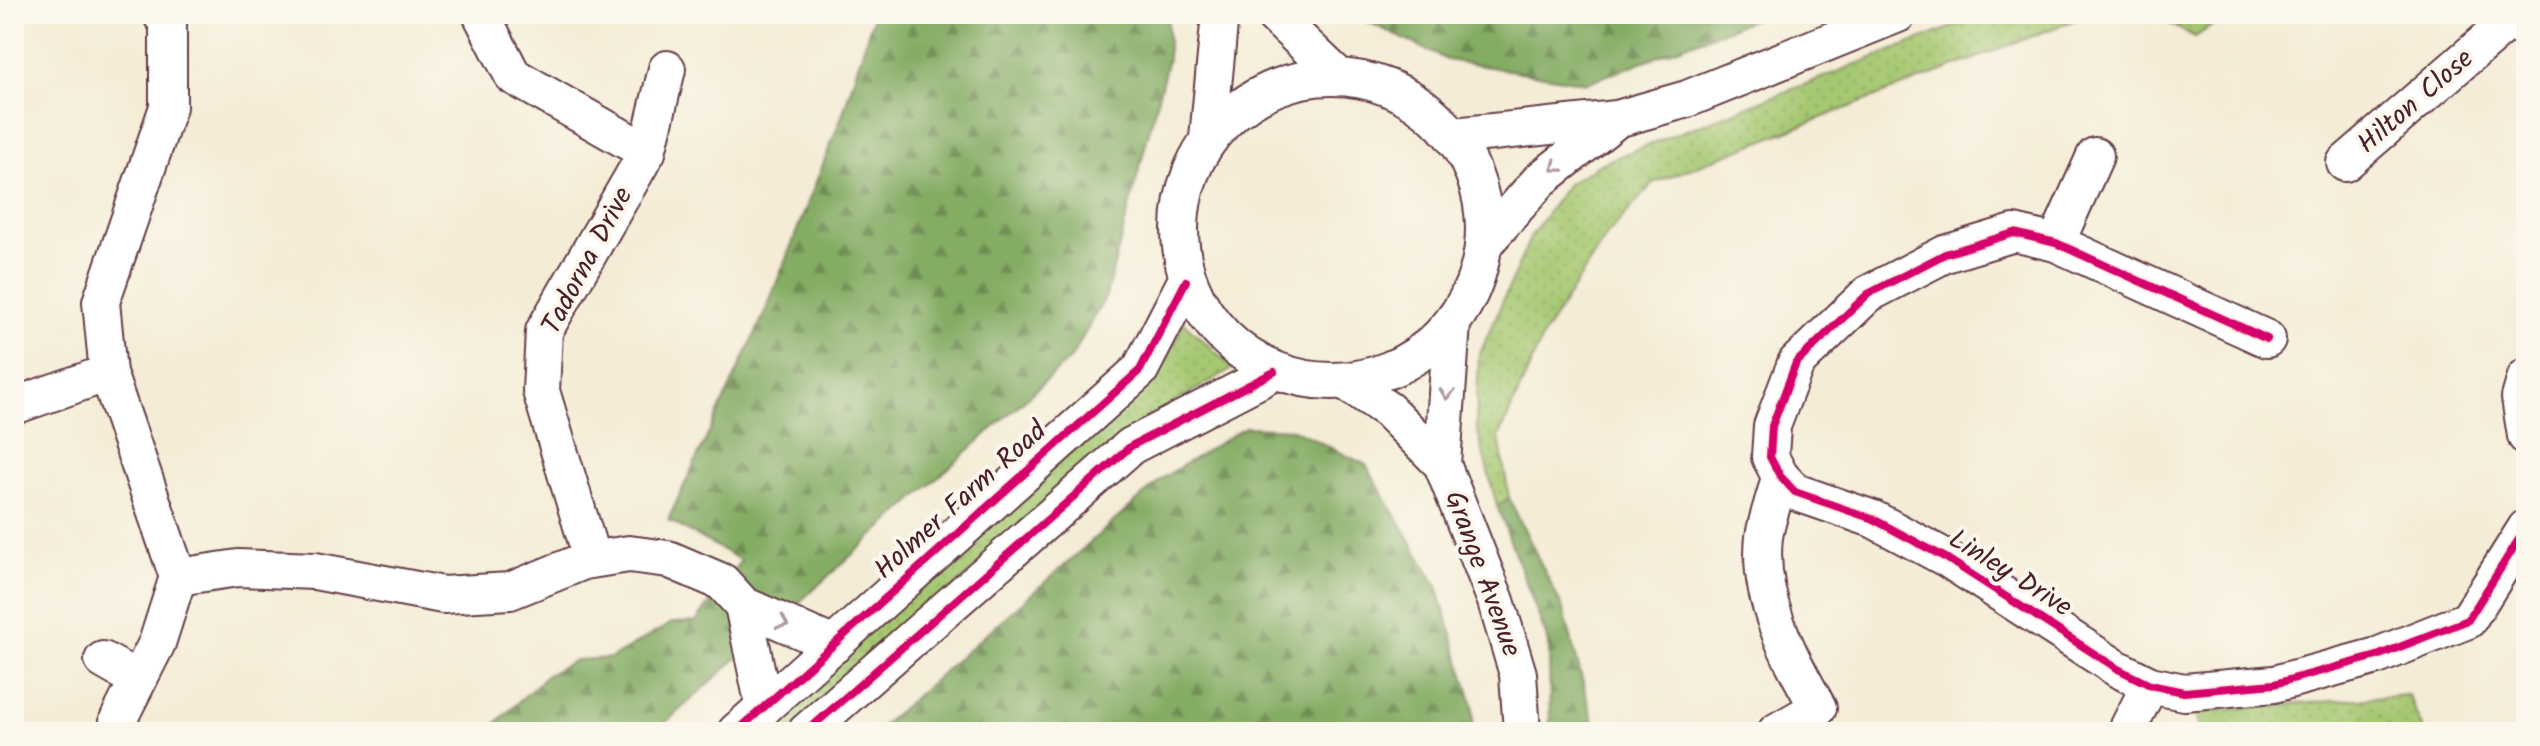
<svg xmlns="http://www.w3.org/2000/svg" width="2540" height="746" viewBox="0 0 2540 746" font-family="Kalam,sans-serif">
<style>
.grass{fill:url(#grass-dots);stroke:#78744e;stroke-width:2}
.forest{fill:url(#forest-firs);stroke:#676647;stroke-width:2}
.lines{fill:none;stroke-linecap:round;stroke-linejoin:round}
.minor-casing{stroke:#643e45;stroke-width:40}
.minor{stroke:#fff;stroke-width:36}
.cycleway-casing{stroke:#fbf7ec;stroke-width:13}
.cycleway{stroke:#d6006c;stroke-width:8}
.oneway{stroke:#ae9aa0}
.labels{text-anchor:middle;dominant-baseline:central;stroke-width:8;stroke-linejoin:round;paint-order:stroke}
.street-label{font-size:28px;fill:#4a1f2b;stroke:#fbf7ec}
</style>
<defs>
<pattern id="grass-dots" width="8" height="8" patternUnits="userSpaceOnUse" patternTransform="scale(2)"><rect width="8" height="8" fill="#a5c871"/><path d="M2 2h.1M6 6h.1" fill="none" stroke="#90ab62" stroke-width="1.8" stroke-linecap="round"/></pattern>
<pattern id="forest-firs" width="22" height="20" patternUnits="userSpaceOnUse" patternTransform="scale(2)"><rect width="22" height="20" fill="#84ac63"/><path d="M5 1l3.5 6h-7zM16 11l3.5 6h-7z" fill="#6e8b52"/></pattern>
</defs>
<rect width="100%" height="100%" fill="#fbf7ec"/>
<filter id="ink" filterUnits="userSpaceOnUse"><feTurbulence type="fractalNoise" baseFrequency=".0125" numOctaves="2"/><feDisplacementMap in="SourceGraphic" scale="16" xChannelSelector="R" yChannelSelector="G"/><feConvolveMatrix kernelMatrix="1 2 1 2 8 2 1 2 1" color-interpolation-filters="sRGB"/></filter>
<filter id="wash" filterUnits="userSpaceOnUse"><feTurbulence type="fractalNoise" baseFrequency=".006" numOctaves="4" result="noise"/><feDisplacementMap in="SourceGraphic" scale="32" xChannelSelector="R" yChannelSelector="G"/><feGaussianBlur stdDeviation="1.8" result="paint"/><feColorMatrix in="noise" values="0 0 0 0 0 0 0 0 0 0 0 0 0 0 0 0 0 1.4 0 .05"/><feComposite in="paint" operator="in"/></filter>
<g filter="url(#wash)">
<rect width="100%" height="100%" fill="#f4ecd6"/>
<!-- grass -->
<g class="grass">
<polygon points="1986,14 2090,14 1653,183 1607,235 1543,336 1499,437 1509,498 1497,506 1476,425 1479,356 1531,236 1568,184 1602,163"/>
<polygon points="2151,14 2230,14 2195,37"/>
<polygon points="1183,322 1233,368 1144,420 789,732 757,732 1148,382 1176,342"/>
<polygon points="2408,695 2424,732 2202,732 2195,712"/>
</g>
<!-- forest -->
<g class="forest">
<polygon points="874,14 1168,14 1168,59 1106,296 1071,358 655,732 480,732 491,728 547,675 575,660 611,658 672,623 696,622 741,560 668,520 764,315 843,113"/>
<polygon points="1352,14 1767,14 1587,83 1447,60"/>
<polygon points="1245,427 1293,429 1366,465 1437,586 1473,705 1473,732 875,732 1164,477"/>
<polygon points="1509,498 1564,611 1596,732 1550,732 1549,644 1497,506"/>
</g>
</g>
<g filter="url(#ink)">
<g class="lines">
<!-- minor casing -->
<g class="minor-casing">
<g id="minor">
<polyline points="161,14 168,24 168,107 101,302 108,373 178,577 238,568 315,571 443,595 510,591 584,561 629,554 668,559 722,582 743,605 834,645"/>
<polyline points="481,14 513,76 647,152 544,331 541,391 592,559"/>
<polyline points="1273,14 1338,76"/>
<circle cx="1332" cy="229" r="152"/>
<polyline points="1454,136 1617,119 1687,99 1898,14"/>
<polyline points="1208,138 1220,14"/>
<polyline points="647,152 667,69"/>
<polyline points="2345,163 2502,27 2526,16"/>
<polyline points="1485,243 1540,180 1617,119"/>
<polyline points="2056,243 2095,156"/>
<polyline points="2267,339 2056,243 2014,233 1945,254 1868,294 1796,363 1772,426 1770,457 1780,476 1795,492 1873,519 1946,558 2118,669 2150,685 2184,692 2274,684 2377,656 2468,620 2526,528"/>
<polyline points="2526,377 2520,398 2526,436"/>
<polyline points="1346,382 1388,410 1442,464 1496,601 1518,674 1522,732"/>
<polyline points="14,406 108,373"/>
<polyline points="1442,464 1452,324"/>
<polyline points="743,605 764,707"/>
<polyline points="103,660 138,680"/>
<polyline points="118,720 157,643 178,577"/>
<polyline points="736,732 1140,370 1186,281"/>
<polyline points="806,732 1131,446 1274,372"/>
<path d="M 1776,732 L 1818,708 C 1789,656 1757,599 1764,537 C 1767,517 1776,496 1780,476"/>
<polyline points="2126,732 2150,685"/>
</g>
</g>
<!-- minor -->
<use href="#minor" class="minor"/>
<!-- cycleway casing -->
<g class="cycleway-casing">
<g id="cycleway">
<polyline points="2267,339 2056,243 2014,233 1945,254 1868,294 1796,363 1772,426 1770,457 1780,476 1795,492 1873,519 1946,558 2118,669 2150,685 2184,692 2274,684 2377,656 2468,620 2526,528"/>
<polyline points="736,732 1140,370 1186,281"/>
<polyline points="806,732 1131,446 1274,372"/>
</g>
</g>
<!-- cycleway -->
<use href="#cycleway" class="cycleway"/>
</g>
<!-- one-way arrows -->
<defs><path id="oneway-chevron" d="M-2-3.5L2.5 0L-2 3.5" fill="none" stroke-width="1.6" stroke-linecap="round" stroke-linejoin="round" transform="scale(2)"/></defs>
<g class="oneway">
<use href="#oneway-chevron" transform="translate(1556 167) rotate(143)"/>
<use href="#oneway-chevron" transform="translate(1447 394) rotate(94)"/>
<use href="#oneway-chevron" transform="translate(783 623) rotate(24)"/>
</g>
</g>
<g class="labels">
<!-- street labels -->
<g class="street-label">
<text transform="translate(2416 102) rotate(-41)">Hilton Close</text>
<text transform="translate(588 261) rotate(-62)">Tadorna Drive</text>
<text transform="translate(961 501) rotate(-42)">Holmer Farm Road</text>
<text transform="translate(1482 574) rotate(70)">Grange Avenue</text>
<text transform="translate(2010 574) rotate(32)">Linley Drive</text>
</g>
</g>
<!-- margin -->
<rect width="2540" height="746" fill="none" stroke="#fbf7ec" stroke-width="48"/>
</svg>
